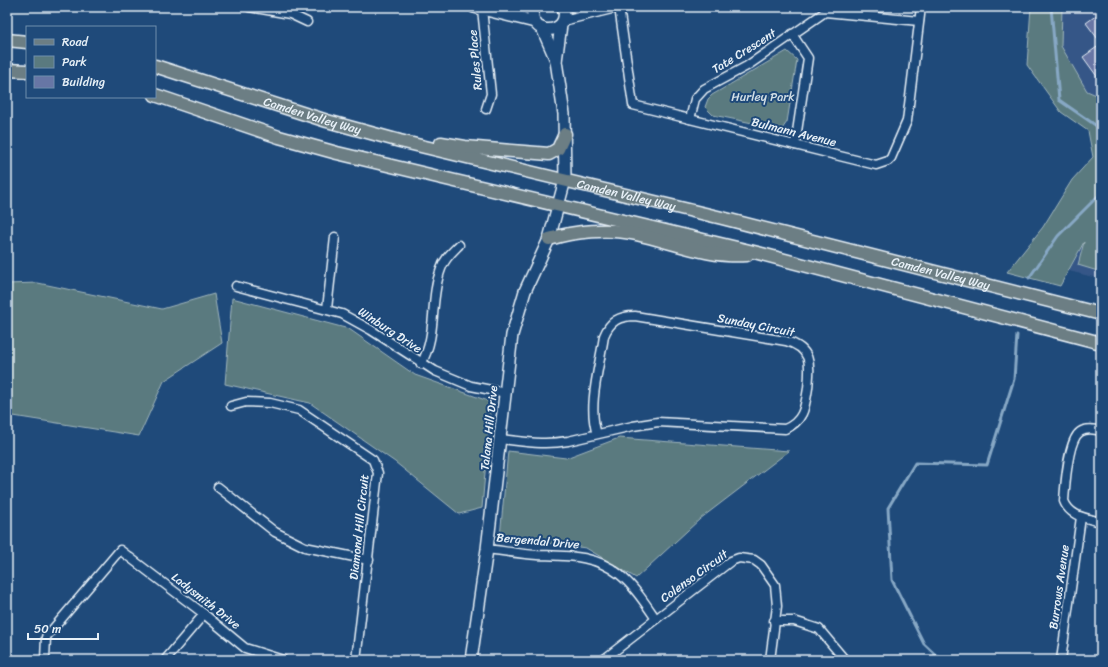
<svg xmlns="http://www.w3.org/2000/svg" width="1108" height="667" viewBox="0 0 1108 667" font-family="Sriracha,sans-serif">
<style>
.built{fill:#355787}
.green{fill:#5a7a7f;stroke:#a1b6bc}
.lines{fill:none;stroke-linecap:round;stroke-linejoin:round}
.stream{stroke:#87a8c5;stroke-width:3}
.building{fill:#6776a5;stroke:#e8f1f8}
.street-casing{stroke:#e8f1f8;stroke-width:11}
.secondary-casing{stroke:#e8f1f8;stroke-width:14}
.primary-casing{stroke:#e8f1f8;stroke-width:15}
.street{stroke:#1f4a7a;stroke-width:8}
.secondary{stroke:#1f4a7a;stroke-width:11}
.primary{stroke:#6c7e84;stroke-width:12}
.labels{text-anchor:middle;dominant-baseline:central;stroke-width:4;stroke-linejoin:round;paint-order:stroke}
.street-label{font-size:12px;fill:#e8f1f8;stroke:#1f4a7a}
.park-label{font-size:12px;fill:#d3dfe6;stroke:#1f4a7a}
</style>
<rect width="100%" height="100%" fill="#1f4a7a"/>
<filter id="ink" filterUnits="userSpaceOnUse"><feTurbulence type="fractalNoise" baseFrequency=".025" numOctaves="2"/><feDisplacementMap in="SourceGraphic" scale="8" xChannelSelector="R" yChannelSelector="G"/><feConvolveMatrix kernelMatrix="1 2 1 2 8 2 1 2 1" color-interpolation-filters="sRGB"/></filter>
<g filter="url(#ink)">
<!-- built -->
<g class="built">
<polygon points="1062,7 1101,7 1101,97 1087,91 1061,46"/>
<polygon points="1101,211 1101,279 1069,271"/>
</g>
<!-- green -->
<g class="green">
<polygon points="1031,7 1062,7 1061,46 1087,91 1101,97 1101,272 1078,265 1084,242 1060,286 1007,272 1043,227 1072,180 1093,157 1088,131 1061,112 1027,65"/>
<polygon points="787,51 797,60 787,122 782,129 713,115 705,107 708,99 712,95"/>
<polygon points="38,283 162,309 214,294 222,343 164,381 139,436 7,415 7,284"/>
<polygon points="232,298 349,329 415,375 491,402 482,508 459,514 395,462 310,403 225,384"/>
<polygon points="619,438 789,451 700,519 636,578 586,548 500,537 508,451 566,458"/>
</g>
<g class="lines">
<!-- stream -->
<g class="stream">
<polyline points="1051,7 1059,100 1101,129"/>
<polyline points="1029,278 1058,236 1101,193"/>
<polyline points="941,660 924,644 892,580 888,508 915,463 987,465 1014,379 1017,335"/>
</g>
</g>
<!-- building -->
<g class="building">
<polygon points="1101,12 1101,43 1086,23"/>
<polygon points="1097,47 1101,51 1101,82 1083,57"/>
</g>
<g class="lines">
<!-- street casing -->
<g class="street-casing">
<g id="street">
<polyline points="249,7 290,14 307,22"/>
<polyline points="569,7 595,11"/>
<polyline points="619,7 633,105 876,165 888,161 891,158 907,121 921,7"/>
<polyline points="482,9 491,94 486,109"/>
<polyline points="563,21 620,7"/>
<polyline points="792,34 808,58 795,145"/>
<polyline points="690,119 695,99 704,89 747,66 825,12 919,21"/>
<polyline points="236,286 342,314 371,330 435,371 471,386 506,393"/>
<polyline points="327,309 335,237"/>
<path d="M 421,364 C 438,335 429,300 441,269 C 444,259 452,252 459,245"/>
<polyline points="231,406 246,402 270,403 299,410 373,460 378,473 356,660"/>
<path d="M 1101,431 C 1094,429 1086,428 1080,432 C 1068,440 1065,486 1064,501 C 1070,517 1087,518 1101,522"/>
<path d="M 501,439 C 524,442 546,445 568,441 L 633,426 L 658,422 L 785,429 C 804,421 805,407 808,388 C 810,365 813,349 786,341 L 635,316 C 619,316 610,321 604,336 C 600,365 587,406 597,434"/>
<polyline points="218,487 275,532 305,547 369,560"/>
<path d="M 487,549 C 504,551 520,554 537,555 C 566,556 594,554 619,574 C 634,586 645,603 656,619"/>
<polyline points="774,621 794,621 819,629 845,660"/>
<polyline points="45,660 46,637 120,550 204,614 245,648 283,660"/>
<polyline points="165,660 204,614"/>
<polyline points="603,660 731,561 739,558 754,560 761,565 775,585 777,606 770,660"/>
<polyline points="1061,660 1081,517"/>
</g>
</g>
<!-- secondary casing -->
<g class="secondary-casing">
<g id="secondary">
<polyline points="474,7 535,22"/>
<path d="M 534,7 C 525,38 573,36 563,7"/>
<polyline points="503,11 533,7"/>
<polyline points="542,28 556,60"/>
<polyline points="471,660 487,549 512,335 525,291 549,239 565,180 564,114 556,61 561,25"/>
</g>
</g>
<!-- primary casing -->
<g class="primary-casing">
<g id="primary">
<polyline points="7,40 27,42"/>
<path id="s1" d="M 155,66 L 327,121 L 400,141 L 722,218 L 1101,314"/>
<polyline points="7,70 27,71"/>
<polyline points="155,95 279,137 337,153 758,253 1101,343"/>
<polyline points="441,143 465,147 549,154 558,149 565,134"/>
<path d="M 549,239 C 575,231 609,228 636,234 C 673,242 709,258 747,255"/>
</g>
</g>
<!-- street -->
<use href="#street" class="street"/>
<!-- secondary -->
<use href="#secondary" class="secondary"/>
<!-- primary -->
<use href="#primary" class="primary"/>
</g>
</g>
<g class="labels">
<!-- street labels -->
<g class="street-label">
<text transform="translate(744 51) rotate(-32)">Tate Crescent</text>
<text transform="translate(475 60) rotate(-95)">Rules Place</text>
<text stroke="none"><textPath href="#s1" startOffset="165">Camden Valley Way</textPath></text>
<text transform="translate(794 132) rotate(14)">Bulmann Avenue</text>
<text stroke="none"><textPath href="#s1" startOffset="489">Camden Valley Way</textPath></text>
<text stroke="none"><textPath href="#s1" startOffset="813">Camden Valley Way</textPath></text>
<text transform="translate(756 325) rotate(11)">Sunday Circuit</text>
<text transform="translate(390 330) rotate(33)">Winburg Drive</text>
<text transform="translate(489 428) rotate(-84)">Talana Hill Drive</text>
<text transform="translate(359 527) rotate(-84)">Diamond Hill Circuit</text>
<text transform="translate(538 541) rotate(5)">Bergendal Drive</text>
<text transform="translate(694 576) rotate(-36)">Colenso Circuit</text>
<text transform="translate(1059 587) rotate(-82)">Burrows Avenue</text>
<text transform="translate(206 601) rotate(38)">Ladysmith Drive</text>
</g>
<!-- park labels -->
<g class="park-label">
<text x="763" y="97">Hurley Park</text>
</g>
</g>
<!-- margin -->
<rect width="1108" height="667" fill="none" stroke="#1f4a7a" stroke-width="24"/>
<rect x="12" y="12" width="1084" height="643" fill="none" stroke="#e8f1f8" stroke-width="1.5" filter="url(#ink)"/>
<!-- legend -->
<rect x="26" y="26" width="130" height="72" fill="#1f4a7a" stroke="#6f8dac"/>
<rect x="34" y="39" width="20" height="6" fill="#6c7e84" stroke="#6f8dac"/>
<text x="62" y="46" font-size="12" fill="#e8f1f8">Road</text>
<rect x="34" y="56" width="20" height="12" fill="#5a7a7f" stroke="#6f8dac"/>
<text x="62" y="66" font-size="12" fill="#e8f1f8">Park</text>
<rect x="34" y="76" width="20" height="12" fill="#6776a5" stroke="#6f8dac"/>
<text x="62" y="86" font-size="12" fill="#e8f1f8">Building</text>
<!-- scale -->
<path d="M28 633v6h70v-6" fill="none" stroke="#e8f1f8" stroke-width="2"/>
<text x="34" y="633" font-size="12" fill="#e8f1f8" stroke="#1f4a7a" stroke-width="3" paint-order="stroke">50 m</text>
</svg>
